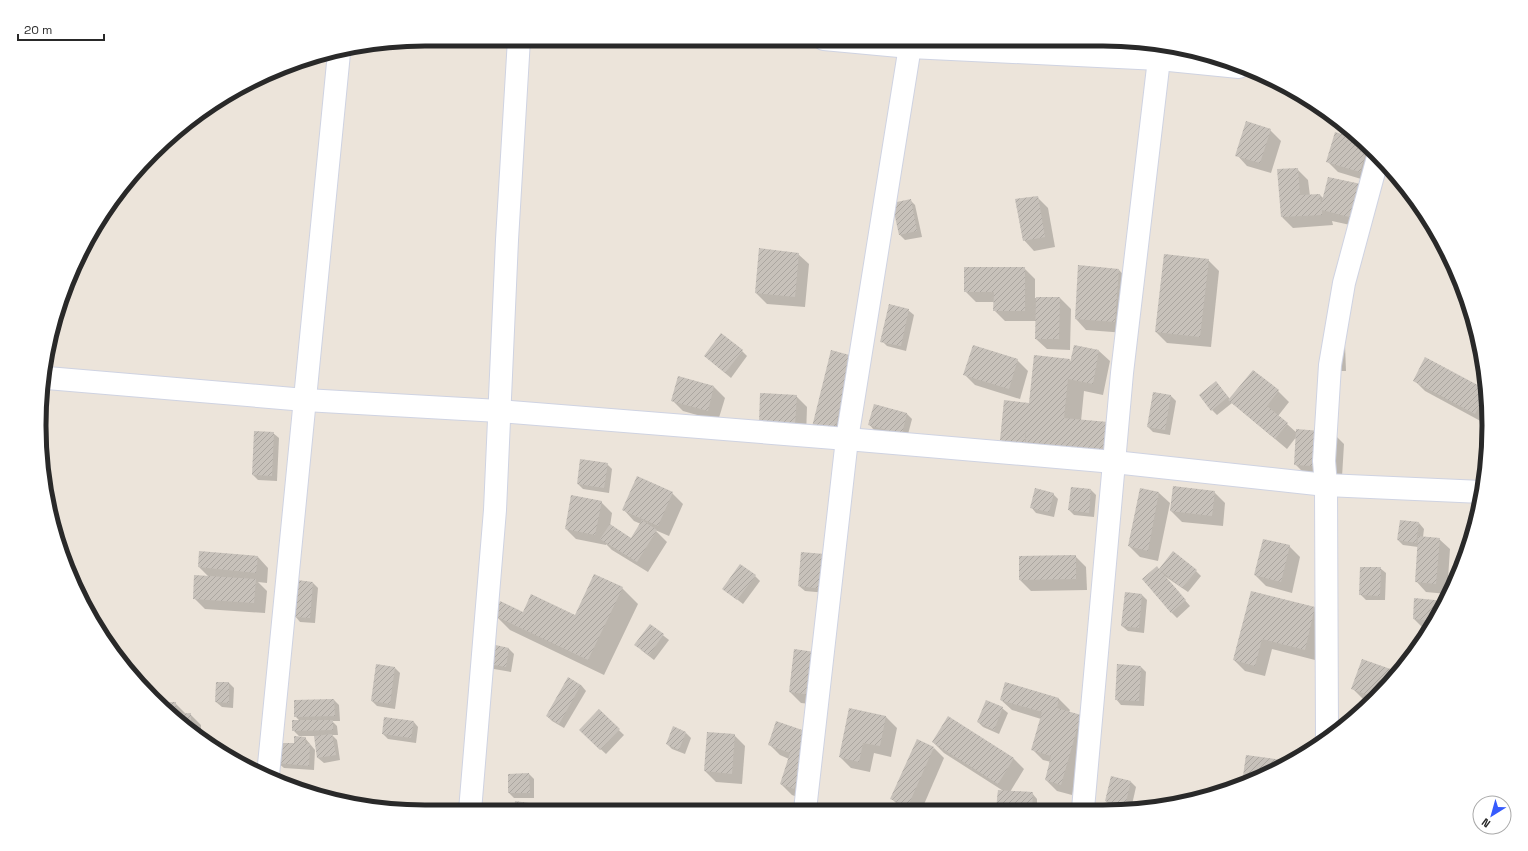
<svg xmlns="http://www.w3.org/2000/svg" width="1528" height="851" viewBox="0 0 1528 851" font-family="'Space Grotesk',sans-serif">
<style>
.shadow{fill:#0003}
.building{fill:url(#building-hatch)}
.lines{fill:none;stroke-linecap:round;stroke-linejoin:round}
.street-casing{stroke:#cfd3e2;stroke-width:24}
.street{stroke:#fff;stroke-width:22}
.rim{fill:none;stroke:#292929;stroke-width:5}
</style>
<defs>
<pattern id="building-hatch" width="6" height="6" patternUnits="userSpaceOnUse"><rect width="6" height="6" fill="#c7c1ba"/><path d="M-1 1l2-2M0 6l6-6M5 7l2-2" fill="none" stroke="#aba6a0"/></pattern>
</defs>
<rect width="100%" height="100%" fill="#ece4da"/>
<!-- shadow -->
<g class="shadow">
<polygon points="1112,40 1128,40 1160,45 1160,50 1123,51"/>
<polygon points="1270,130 1281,141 1271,173 1247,166 1237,155"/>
<polygon points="1364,142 1378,157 1371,182 1338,172 1327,161"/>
<polygon points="1297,169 1308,180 1310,196 1320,195 1324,199 1329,178 1364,228 1332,221 1333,225 1293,228 1282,217 1278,170"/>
<polygon points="1037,197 1048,208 1055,247 1034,251 1024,240"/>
<polygon points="910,200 915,205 922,237 905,240 900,235"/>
<polygon points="798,254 809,264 805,307 767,304 756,293"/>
<polygon points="1208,260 1219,271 1211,347 1167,343 1156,332"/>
<polygon points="1024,268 1035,279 1035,298 1060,298 1071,309 1070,350 1047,349 1036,339 1036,321 1005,321 994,310 994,302 976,302 965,291"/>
<polygon points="1119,270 1129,281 1126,333 1086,330 1076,319"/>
<polygon points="908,310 914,315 906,351 887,346 882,341"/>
<polygon points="1340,340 1345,345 1346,371 1329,371"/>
<polygon points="742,351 747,356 731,378 705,356"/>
<polygon points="1099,351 1110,361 1103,395 1084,391 1081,421 1121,465 1012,450 1001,440 1029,404 1069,360 1072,362"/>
<polygon points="853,357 844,443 823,437"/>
<polygon points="1425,359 1487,392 1488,400 1486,424 1425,391 1414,380"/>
<polygon points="1017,360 1028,371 1020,399 975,385 965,375"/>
<polygon points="1253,371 1278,391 1289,402 1278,416 1297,433 1333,433 1344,444 1342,477 1306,475 1295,464 1297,436 1287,449 1232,403 1217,415 1212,410 1216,382 1230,399"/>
<polygon points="679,377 714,387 725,398 718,421 683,411 672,400"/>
<polygon points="1154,393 1171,396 1176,401 1170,435 1153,432 1148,427"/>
<polygon points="796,396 807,407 806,436 771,434"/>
<polygon points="907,414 912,419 907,438 874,430 869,424"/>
<polygon points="273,433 279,438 277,481 258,480 253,475"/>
<polygon points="607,464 612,469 609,493 583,489 578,484"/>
<polygon points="1141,489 1159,493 1170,503 1158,561 1140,557 1129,546"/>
<polygon points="1091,490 1096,495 1094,517 1074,515 1069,510"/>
<polygon points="1214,492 1225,503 1223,526 1182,522 1171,511"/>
<polygon points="672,493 683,504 669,536 655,530 667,542 648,572 612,550 606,544 606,545 576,539 566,529 601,502 612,513 610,526 632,539 641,524 634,521 624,510"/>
<polygon points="1053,494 1058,499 1054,517 1036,513 1031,507"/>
<polygon points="1419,523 1424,529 1423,537 1439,539 1450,549 1447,594 1426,592 1416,581 1418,547 1403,545 1398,540"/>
<polygon points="1289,546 1300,557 1292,593 1266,586 1255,575"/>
<polygon points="824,555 827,593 805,591 799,586"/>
<polygon points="1075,556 1086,567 1087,590 1031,591 1020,580 1020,557"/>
<polygon points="258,557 268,568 267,583 258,582 267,591 265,613 205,609 194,598 209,577 199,567"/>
<polygon points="1380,568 1386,573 1385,600 1366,600 1360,594"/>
<polygon points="1159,570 1196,571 1201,576 1188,592 1163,575 1190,606 1177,618 1171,612"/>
<polygon points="755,576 760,581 743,604 724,589"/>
<polygon points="313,583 318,588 315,623 300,622 295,616"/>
<polygon points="622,588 638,604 604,675 510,630 495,615 523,613 575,616"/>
<polygon points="1252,592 1315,608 1326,619 1315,660 1272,649 1265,676 1245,671 1234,660"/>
<polygon points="1126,593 1142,595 1147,600 1144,633 1128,631 1122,626"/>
<polygon points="1415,599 1445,602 1437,619 1429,630 1425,630 1414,619"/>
<polygon points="650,625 669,640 654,660 641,650"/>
<polygon points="509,649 514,654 511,672 494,669 489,664"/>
<polygon points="795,650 821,705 801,703 790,692"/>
<polygon points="1141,667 1146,672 1144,706 1121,705 1116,699"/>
<polygon points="395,668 400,673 395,709 377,706 372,701"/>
<polygon points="1393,681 1369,701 1363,699 1352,688"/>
<polygon points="229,683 234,688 233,708 222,707 216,702"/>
<polygon points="1005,683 1059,699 1070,710 1069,712 1080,716 1091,727 1072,795 1057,791 1046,780 1051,762 1043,760 1032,749 1041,719 1012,710 1001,700"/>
<polygon points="581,685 586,691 564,728 552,721 547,716"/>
<polygon points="334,700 339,705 340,721 332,721 337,726 338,735 332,735 337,740 340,760 324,763 318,758 315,736 299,736 293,730 300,721 295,716"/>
<polygon points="163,703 175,703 186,714 190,714 201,725 201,735"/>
<polygon points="1002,708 1008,713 999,734 983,727 978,722"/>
<polygon points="850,709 886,717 897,728 891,757 874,753 870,772 851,768 840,757"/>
<polygon points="599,711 624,735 606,754 580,730"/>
<polygon points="948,718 1014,759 1024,769 1010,792 1032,793 1037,799 1037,809 997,809 998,791 1005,792 944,753 933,742"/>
<polygon points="413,721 418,727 416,743 388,739 383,734"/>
<polygon points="686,733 691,738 685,754 672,749 667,744"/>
<polygon points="734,735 745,746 742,784 716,782 705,771"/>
<polygon points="813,735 824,746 805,800 792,795 781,784 789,759 780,755 769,744"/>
<polygon points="305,738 315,750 314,770 284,768 278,763 295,744"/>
<polygon points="934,748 944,758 922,809 902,809 891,798"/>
<polygon points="1282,761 1284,763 1249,780 1244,775"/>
<polygon points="529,774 534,779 534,798 514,798 509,793 509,775"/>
<polygon points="1112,778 1131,782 1136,787 1131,809 1121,809 1111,806 1106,801"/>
<polygon points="535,805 541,811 515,811"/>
</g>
<!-- building -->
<g class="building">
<polygon points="1246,121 1271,129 1260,163 1235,156"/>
<polygon points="1335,132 1362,140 1368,146 1360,172 1326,162"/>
<polygon points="1298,168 1300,195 1320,194 1321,205 1328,177 1361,184 1353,218 1322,210 1322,215 1281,217 1277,169"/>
<polygon points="1038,196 1045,237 1023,241 1015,199"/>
<polygon points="911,199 917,231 899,235 892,203"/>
<polygon points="759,248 799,253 795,297 755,293"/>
<polygon points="1164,254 1209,259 1200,337 1155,332"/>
<polygon points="1078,265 1119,269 1115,322 1075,319"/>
<polygon points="964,267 1025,267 1025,311 993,311 994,292 964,292"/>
<polygon points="1036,297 1060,297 1059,339 1035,339"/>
<polygon points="889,304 909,309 901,346 880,342"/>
<polygon points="721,333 743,350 725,373 704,356"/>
<polygon points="973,345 1018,359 1009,389 963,375"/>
<polygon points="1074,345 1099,350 1093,384 1068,379 1064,418 1108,422 1105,450 1026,442 1026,428 1025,443 1000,440 1004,400 1029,403 1034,355 1070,359 1069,367"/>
<polygon points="831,350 853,356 834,433 812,427"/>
<polygon points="1425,357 1487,390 1475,414 1413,381"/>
<polygon points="1253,370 1279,390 1267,406 1288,423 1275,439 1228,400"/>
<polygon points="678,376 714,386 708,411 671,401"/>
<polygon points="1216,381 1228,397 1211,411 1199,395"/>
<polygon points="1153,392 1171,395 1165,430 1147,427"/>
<polygon points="760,393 797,395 795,425 759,423"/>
<polygon points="874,404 907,413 902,434 868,425"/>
<polygon points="1296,429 1334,432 1332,467 1294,465"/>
<polygon points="254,431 274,432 272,476 252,475"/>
<polygon points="580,459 608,463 604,488 577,484"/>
<polygon points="637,476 673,492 658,526 622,510"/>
<polygon points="1173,486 1215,491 1212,516 1170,511"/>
<polygon points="1071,487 1091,489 1089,513 1068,510"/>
<polygon points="1035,488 1054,493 1049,512 1030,508"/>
<polygon points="1140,488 1159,492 1148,551 1128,546"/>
<polygon points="571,495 602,501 595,535 565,529"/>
<polygon points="642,520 657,530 637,562 600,539 610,524 631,538"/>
<polygon points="1400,520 1419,522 1416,543 1397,540"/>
<polygon points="1418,536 1440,538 1436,584 1415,582"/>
<polygon points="1263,539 1290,545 1281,582 1254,575"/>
<polygon points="199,551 258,556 256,573 198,567"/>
<polygon points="1173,551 1197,570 1182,588 1160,570 1186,600 1171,613 1142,579 1157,566 1159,569"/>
<polygon points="801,552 824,554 822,589 798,586"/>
<polygon points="1076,555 1076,579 1019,580 1019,556"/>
<polygon points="740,564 756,575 737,600 722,589"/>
<polygon points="1360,567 1381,567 1380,596 1359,595"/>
<polygon points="594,574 623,587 588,660 493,615 500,601 523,612 531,594 575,615"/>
<polygon points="194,575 256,579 254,603 193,599"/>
<polygon points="297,580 313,582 310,618 294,617"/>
<polygon points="1251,591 1315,607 1305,650 1262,639 1255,666 1233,660"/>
<polygon points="1125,592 1142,594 1139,628 1121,626"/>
<polygon points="1414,598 1445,601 1436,621 1413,619"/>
<polygon points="650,624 664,634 649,655 634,645"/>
<polygon points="491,644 509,648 506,667 488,664"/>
<polygon points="794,649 815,652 811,695 789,692"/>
<polygon points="1362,659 1399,672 1393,681 1374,697 1351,689"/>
<polygon points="376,664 395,667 390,704 371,701"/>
<polygon points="1117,664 1141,666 1139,701 1115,700"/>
<polygon points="568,677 581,685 559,724 546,716"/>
<polygon points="216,682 229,682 229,703 215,702"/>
<polygon points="1005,682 1059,698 1057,708 1081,715 1061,785 1045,780 1051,756 1031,750 1042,712 1000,700"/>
<polygon points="334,699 335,716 294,717 294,700"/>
<polygon points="986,700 1003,707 994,730 977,722"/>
<polygon points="161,702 176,702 176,714 191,713 191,726"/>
<polygon points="849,708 886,716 880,746 863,743 859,762 839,757"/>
<polygon points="599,709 620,729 600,750 579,730"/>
<polygon points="948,716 1014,758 998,784 932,742"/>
<polygon points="384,717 414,721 411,738 382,734"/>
<polygon points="292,720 333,720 333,730 292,731"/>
<polygon points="776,721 814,734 794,789 780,784 790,753 768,745"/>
<polygon points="673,726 686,732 679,750 666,744"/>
<polygon points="707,732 735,734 732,774 704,771"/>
<polygon points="332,734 336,755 317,758 314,736"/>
<polygon points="294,736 306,737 305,743 310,744 309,766 277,763 279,743 294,743"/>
<polygon points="917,739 934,747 908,806 890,799"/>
<polygon points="1246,755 1282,760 1281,765 1255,777 1243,776"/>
<polygon points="529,773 530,793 508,793 508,774"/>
<polygon points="1111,776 1131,781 1125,806 1105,801"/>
<polygon points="998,790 1033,792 1032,809 996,809"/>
<polygon points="515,801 536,804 535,811 514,811"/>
</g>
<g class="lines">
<!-- street casing -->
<g class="street-casing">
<g id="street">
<polyline points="824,39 910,47 1159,59 1239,67"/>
<polyline points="47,378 305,400 499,411 847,439 1114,462 1326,485 1482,492"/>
<polyline points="1327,738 1326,485 1324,461 1330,365 1344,283 1378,157"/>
<polyline points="268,775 339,53"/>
<polyline points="1083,809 1122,373 1159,59"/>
<polyline points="805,810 847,439 911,40"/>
<polyline points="470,811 495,510 507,240 519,39"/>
</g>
</g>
<!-- street -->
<use href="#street" class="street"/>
</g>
<!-- crop -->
<path d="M0 0H1528V851H0ZM425 46H1103A379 379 0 0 1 1482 425V426A379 379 0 0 1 1103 805H425A379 379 0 0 1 46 426V425A379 379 0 0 1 425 46Z" fill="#fff" fill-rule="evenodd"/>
<path class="rim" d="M425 46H1103A379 379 0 0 1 1482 425V426A379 379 0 0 1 1103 805H425A379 379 0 0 1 46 426V425A379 379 0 0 1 425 46Z"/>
<!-- north arrow -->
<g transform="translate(1492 815) rotate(217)"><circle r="19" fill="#ffffff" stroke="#a9a9a9"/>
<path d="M0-3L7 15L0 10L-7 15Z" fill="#365bfd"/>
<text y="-6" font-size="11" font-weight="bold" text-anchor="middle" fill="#292929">N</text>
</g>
<!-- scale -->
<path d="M18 34v6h86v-6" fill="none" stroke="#292929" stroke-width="2"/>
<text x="24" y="34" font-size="12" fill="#292929" stroke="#ffffff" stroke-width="3" paint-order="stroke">20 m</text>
</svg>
